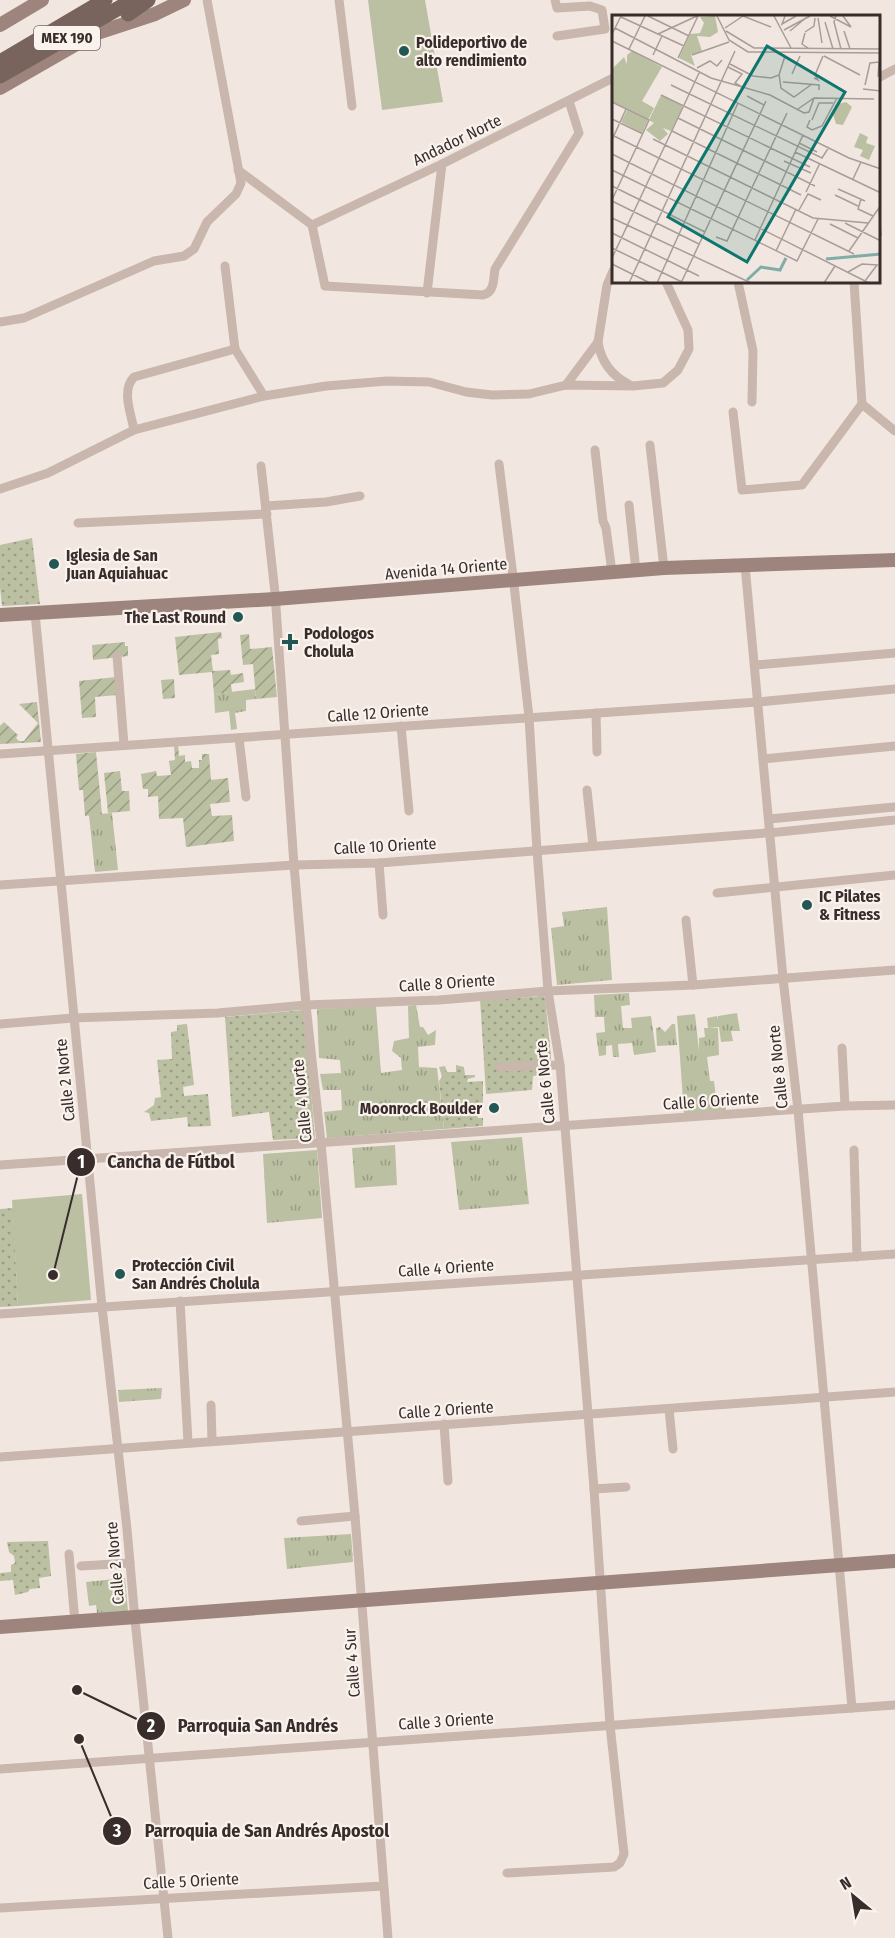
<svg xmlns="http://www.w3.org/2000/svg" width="895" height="1938" viewBox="0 0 895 1938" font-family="'Fira Sans Condensed',sans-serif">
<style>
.grass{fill:url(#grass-tufts)}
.park{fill:url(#park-dots)}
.garden{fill:url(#garden-furrows)}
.pitch{fill:#bac0a1}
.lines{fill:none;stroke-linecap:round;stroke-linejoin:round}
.street{stroke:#c9b6ad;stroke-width:9}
.secondary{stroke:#9d857e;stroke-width:14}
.primary{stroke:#79635d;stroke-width:15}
.poi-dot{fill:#235753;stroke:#f9f2ed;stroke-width:2}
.labels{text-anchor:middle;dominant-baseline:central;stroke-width:4.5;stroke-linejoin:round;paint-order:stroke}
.shield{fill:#f9f2ed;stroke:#726865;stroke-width:1.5}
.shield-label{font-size:15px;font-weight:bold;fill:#382d2b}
.poi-label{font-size:16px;font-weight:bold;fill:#382d2b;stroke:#f9f2ed;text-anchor:start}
.street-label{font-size:16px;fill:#382d2b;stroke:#f9f2ed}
.inset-river{fill:none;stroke:#81ada8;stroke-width:3}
.inset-road{fill:none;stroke:#a89d98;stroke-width:1.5}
.view{fill:#0f766e;fill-opacity:0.15;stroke:#0f766e;stroke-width:3}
.inset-edge{fill:none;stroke:#382d2b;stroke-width:3}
.leader{fill:none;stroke:#382d2b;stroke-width:2}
.callout-dot{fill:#382d2b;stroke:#f9f2ed;stroke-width:2}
.mark-label{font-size:18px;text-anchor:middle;font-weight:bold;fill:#fff}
.callout-label{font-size:18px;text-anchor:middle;font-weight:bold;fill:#382d2b;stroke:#f9f2ed;stroke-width:4.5;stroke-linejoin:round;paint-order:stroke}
</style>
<defs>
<pattern id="grass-tufts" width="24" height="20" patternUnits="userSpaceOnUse" patternTransform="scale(1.5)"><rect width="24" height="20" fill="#bac0a1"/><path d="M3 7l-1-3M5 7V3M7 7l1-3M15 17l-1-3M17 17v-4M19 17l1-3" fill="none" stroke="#989c83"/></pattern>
<pattern id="park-dots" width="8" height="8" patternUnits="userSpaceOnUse" patternTransform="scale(1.5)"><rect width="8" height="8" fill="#bac0a1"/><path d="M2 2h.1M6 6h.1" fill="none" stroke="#989c83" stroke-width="1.8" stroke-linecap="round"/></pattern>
<pattern id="garden-furrows" width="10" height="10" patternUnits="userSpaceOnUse" patternTransform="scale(1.5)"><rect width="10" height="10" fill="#bac0a1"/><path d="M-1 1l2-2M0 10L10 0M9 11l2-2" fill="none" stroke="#989c83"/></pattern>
</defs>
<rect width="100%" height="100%" fill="#f2e7e0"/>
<!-- grass -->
<g class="grass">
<polygon points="255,689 256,699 246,700 246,711 235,713 237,729 231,730 229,711 215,713 214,694"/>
<polygon points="112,813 118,870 95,872 89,815"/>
<polygon points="607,907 612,980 557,985 551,928 564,926 562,912"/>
<polygon points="629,993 630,1005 621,1006 623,1028 632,1028 631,1018 651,1016 656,1052 634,1055 632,1043 618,1044 619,1057 613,1057 612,1045 606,1046 606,1055 599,1056 596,1033 605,1032 604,1017 595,1017 594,995"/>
<polygon points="416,1005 420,1027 423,1027 428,1035 436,1030 435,1045 418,1047 419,1067 437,1068 444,1129 327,1138 324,1112 342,1110 341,1090 323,1090 320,1074 341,1073 340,1060 319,1058 317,1009 376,1006 381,1073 402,1070 401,1058 392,1051 394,1041 409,1038 408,1006"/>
<polygon points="737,1013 740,1031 731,1031 733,1041 721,1042 719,1027 708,1028 707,1018 717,1016 718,1019 718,1016"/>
<polygon points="695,1014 699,1051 699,1038 705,1037 704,1028 718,1028 719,1055 707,1057 710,1081 714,1081 716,1097 725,1096 726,1113 684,1114 677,1016"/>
<polygon points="672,1024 675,1024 677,1045 657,1046 656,1028 660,1027 665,1032"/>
<polygon points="522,1137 529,1204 459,1210 451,1142"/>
<polygon points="395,1145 397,1185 355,1188 352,1148"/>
<polygon points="317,1150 322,1218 267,1223 263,1154"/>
<polygon points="162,1388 161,1399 119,1402 118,1390"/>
<polygon points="351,1534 353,1562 287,1569 284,1538"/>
<polygon points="125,1578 128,1611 97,1613 96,1605 89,1606 86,1582"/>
</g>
<!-- park -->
<g class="park">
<polygon points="32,538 40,604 2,606 0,587 0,545"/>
<polygon points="542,994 545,998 551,1056 550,1074 533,1076 532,1090 486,1094 480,999 536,997"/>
<polygon points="304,1010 315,1138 273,1140 269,1112 232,1117 225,1017"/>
<polygon points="187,1024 194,1085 183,1087 184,1096 208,1094 211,1126 188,1127 187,1117 151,1121 149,1113 144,1112 154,1105 155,1098 161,1097 157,1060 172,1059 171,1032 177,1031 177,1025"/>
<polygon points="456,1065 464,1067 465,1075 475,1075 475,1077 468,1079 467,1082 483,1081 483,1107 477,1108 478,1118 483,1118 483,1126 444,1129 439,1081 442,1077 439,1067 445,1066 447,1072 456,1072"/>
<polygon points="13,1208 18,1306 0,1307 0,1209"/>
<polygon points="48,1541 51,1576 39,1578 40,1588 30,1589 28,1592 15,1595 13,1580 0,1581 0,1573 11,1572 11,1565 15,1563 14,1556 9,1552 7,1542"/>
</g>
<!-- garden -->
<g class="garden">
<polygon points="221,632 222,638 218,639 219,654 211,655 213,671 230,670 231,675 243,673 244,682 231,684 232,692 214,694 212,672 179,675 175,637"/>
<polygon points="249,634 250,649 272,647 277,697 256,699 253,664 243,665 240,635"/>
<polygon points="125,642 125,646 128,646 128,656 93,660 92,645"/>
<polygon points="116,677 117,695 95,697 96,717 82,718 79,681"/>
<polygon points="174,679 175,698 163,699 161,680"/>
<polygon points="37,702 41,742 0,744 0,726 4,722 18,735 16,738 19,741 24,741 38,723 19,704"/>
<polygon points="178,745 179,756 185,755 185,762 191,761 192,768 199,768 199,760 202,760 202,754 209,754 211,780 228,778 230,802 210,804 212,816 232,815 234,841 186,847 183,818 159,819 158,796 148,797 148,789 143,789 141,774 156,771 157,776 171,775 169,761 175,760 174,746"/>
<polygon points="96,752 102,814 85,816 83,790 79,790 76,754"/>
<polygon points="120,771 122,791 129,791 130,811 108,813 104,773"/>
</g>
<!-- pitch -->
<g class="pitch">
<polygon points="368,0 425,0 443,102 382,110"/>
<polygon points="82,1194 91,1300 18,1306 12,1200"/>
</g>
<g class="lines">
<!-- street -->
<g class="street">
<polyline points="339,0 352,106"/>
<polyline points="555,0 557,8 590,6 602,10 605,29 557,36"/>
<polyline points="878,78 895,69"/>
<path d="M 238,170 L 312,225 L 325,286 L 483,295 C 495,292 493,280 495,269 L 579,133 L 569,101"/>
<polyline points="312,225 442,164 613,78"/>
<polyline points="225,266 235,349 264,396"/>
<polyline points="738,282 753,351 752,402"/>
<polyline points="427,293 442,164"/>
<polyline points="0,322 24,318 154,261 184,256 194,249 207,222 236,194 241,183 207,0"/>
<path d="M 598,342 C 601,362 612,376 630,385"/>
<polyline points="566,385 598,342 607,285 613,271"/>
<polyline points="862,404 895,431"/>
<polyline points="733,412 742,490 802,485 862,404 854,282"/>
<path d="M 134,430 C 131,413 121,390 134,377 L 235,349"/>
<polyline points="650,445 664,568"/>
<polyline points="595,450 603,521 606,528 612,572"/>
<polyline points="499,464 513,576 529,717 537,851 548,991 560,1065 594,1489 610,1725 624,1854 620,1863 614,1867 507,1873"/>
<polyline points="261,466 275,593 294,865 306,1005 321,1143 355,1516 388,1938"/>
<polyline points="0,489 48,473 134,430 264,396 326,386 387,381 429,382 466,392 492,395 529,394 566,385 633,386 663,383 678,370 689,349 688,330 666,282"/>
<polyline points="629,505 636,571"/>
<polyline points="266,506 326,502 360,496"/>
<polyline points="78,523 267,514"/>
<polyline points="745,565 783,978 798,1110 852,1708"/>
<polyline points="35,613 102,1307 127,1529 135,1620 168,1938"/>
<polyline points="117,656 124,745"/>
<polyline points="755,665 895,653"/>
<polyline points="596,713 597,752"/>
<polyline points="401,726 409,811"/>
<polyline points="239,738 246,797"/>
<polyline points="0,754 758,702 895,689"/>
<polyline points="763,759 895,746"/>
<polyline points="587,790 593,846"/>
<polyline points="769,819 894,807"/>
<polyline points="379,863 383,915"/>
<polyline points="0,885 294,865 379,863 779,832 895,820"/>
<polyline points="717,893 895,875"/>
<polyline points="686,920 693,985"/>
<polyline points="0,1024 73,1018 218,1013 306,1005 439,1000 548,991 693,985 895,970"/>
<polyline points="842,1048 845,1106"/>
<polyline points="500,1067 560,1065"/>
<polyline points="854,1150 857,1257"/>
<polyline points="0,1165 845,1106 895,1105"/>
<polyline points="180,1301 188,1442"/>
<polyline points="0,1314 895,1254"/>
<polyline points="211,1405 212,1440"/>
<polyline points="669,1409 673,1449"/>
<polyline points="444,1424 448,1481"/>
<polyline points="0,1457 895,1392"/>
<polyline points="594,1489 626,1487"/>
<polyline points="301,1521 355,1516"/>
<polyline points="69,1554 75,1622"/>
<polyline points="81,1566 130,1563"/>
<polyline points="0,1769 895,1705"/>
<polyline points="0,1908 383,1886"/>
</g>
<!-- secondary -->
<g class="secondary">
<polyline points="0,25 42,0"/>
<polyline points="0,88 94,34 155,14 184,0"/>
<polyline points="0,615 275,599 664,568 895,560"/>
<polyline points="0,1627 895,1561"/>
</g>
<!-- primary -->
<g class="primary">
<polyline points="128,14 148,0"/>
<polyline points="0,62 105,0"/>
<polyline points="0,76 133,0"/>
</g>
</g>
<!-- markers -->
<g class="poi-dot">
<circle cx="404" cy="51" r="6"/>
<circle cx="54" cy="564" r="6"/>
<circle cx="238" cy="617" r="6"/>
<path d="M287 633h6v6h6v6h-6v6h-6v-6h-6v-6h6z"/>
<circle cx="807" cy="905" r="6"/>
<circle cx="494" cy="1108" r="6"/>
<circle cx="120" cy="1274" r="6"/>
</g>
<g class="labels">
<!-- shield labels -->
<rect class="shield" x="34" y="26" width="66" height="24" rx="4.5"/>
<g class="shield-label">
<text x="67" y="38">MEX 190</text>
</g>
<!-- poi labels -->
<g class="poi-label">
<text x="416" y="42">Polideportivo de<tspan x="416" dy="18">alto rendimiento</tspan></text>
<text x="66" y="555">Iglesia de San<tspan x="66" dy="18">Juan Aquiahuac</tspan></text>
<text x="226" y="617" text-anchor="end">The Last Round</text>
<text x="304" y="633">Podologos<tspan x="304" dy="18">Cholula</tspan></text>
<text x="819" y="896">IC Pilates<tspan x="819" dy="18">&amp; Fitness</tspan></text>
<text x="482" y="1108" text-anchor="end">Moonrock Boulder</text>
<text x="132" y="1265">Protección Civil<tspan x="132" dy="18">San Andrés Cholula</tspan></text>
</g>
<!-- street labels -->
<g class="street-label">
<text transform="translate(457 140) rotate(-26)">Andador Norte</text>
<text transform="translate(446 569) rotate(-5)">Avenida 14 Oriente</text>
<text transform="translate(378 713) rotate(-4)">Calle 12 Oriente</text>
<text transform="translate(385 846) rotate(-3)">Calle 10 Oriente</text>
<text transform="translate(447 983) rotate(-4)">Calle 8 Oriente</text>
<text transform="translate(778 1067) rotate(-96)">Calle 8 Norte</text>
<text transform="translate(65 1080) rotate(-96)">Calle 2 Norte</text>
<text transform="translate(545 1082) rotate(-96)">Calle 6 Norte</text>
<text transform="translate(302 1101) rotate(-96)">Calle 4 Norte</text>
<text transform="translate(711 1101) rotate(-4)">Calle 6 Oriente</text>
<text transform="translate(446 1268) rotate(-4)">Calle 4 Oriente</text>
<text transform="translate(446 1410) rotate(-4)">Calle 2 Oriente</text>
<text transform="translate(115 1563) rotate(-95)">Calle 2 Norte</text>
<text transform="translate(352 1663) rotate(-94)">Calle 4 Sur</text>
<text transform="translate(446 1721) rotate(-4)">Calle 3 Oriente</text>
<text transform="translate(191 1881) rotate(-3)">Calle 5 Oriente</text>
</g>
</g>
<!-- overview -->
<g transform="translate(612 15)">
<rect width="268" height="268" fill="#f2e7e0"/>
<path d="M 103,1 L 106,17 L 98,22 L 85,21 L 90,36 L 79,40 L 83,51 L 67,43 L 78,19 L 88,18 L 92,8 L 88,2 ZM 20,36 L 50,52 L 30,86 L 42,93 L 36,105 L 0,87 L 0,54 L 12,42 L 15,49 L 15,40 Z" fill="#bac0a1"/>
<path d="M 15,95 L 36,105 L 30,118 L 9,107 Z" fill="#bac0a1"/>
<path d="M 49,80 L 71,91 L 59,116 L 51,113 L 56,119 L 48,126 L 34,115 L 42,108 L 37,105 ZM 234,87 L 240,92 L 231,110 L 224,109 L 221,99 L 226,89 ZM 248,118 L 256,122 L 254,128 L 263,131 L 257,145 L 248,141 L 251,135 L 242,132 Z" fill="#bac0a1"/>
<path class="inset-river" d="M 214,244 L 269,239M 135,265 L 149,252 L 168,255 L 174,243"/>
<path class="inset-road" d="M 36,1 L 77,21M 105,1 L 117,25 L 136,37 L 269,38M 131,1 L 159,12M 162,1 L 179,33M 173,1 L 170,9 L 184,1M 218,1 L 239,12 L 231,1M 224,1 L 222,7 L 229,34M 9,2 L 72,31M 206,3 L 210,28M 213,7 L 221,34M 3,13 L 99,63 L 158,80 L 192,98 L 197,97 L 202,83M 113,13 L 131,1M 172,15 L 198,1M 114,16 L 142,33 L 269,34M 178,16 L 195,2M 232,16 L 238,34M 193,17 L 202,11 L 203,3M 193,18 L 190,29 L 196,33M 0,19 L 9,1M 46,19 L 85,1M 0,26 L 237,143 L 269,154M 17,34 L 33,1M 123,36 L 62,170 L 257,268M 41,40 L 50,21M 80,40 L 117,27M 212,41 L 248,60M 66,43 L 86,1M 118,49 L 141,61 L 159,63 L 167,60 L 173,41M 116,52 L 130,59 L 123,68 L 130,72M 85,53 L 98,46 L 105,51 L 110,45M 167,59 L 169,73 L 182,82 L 200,69M 180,59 L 188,41M 202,63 L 206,65 L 203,60 L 211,41M 171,67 L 207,70 L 207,75M 59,70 L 210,143 L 217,132M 253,70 L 258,48 L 267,47 L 266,62M 251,74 L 269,76M 49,80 L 198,152M 135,81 L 152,90M 0,87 L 37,105 L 0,185M 186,94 L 202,83 L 262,84M 66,103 L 203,171M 0,104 L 31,119M 198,105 L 195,112 L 200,115 L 210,111 L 225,83M 200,105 L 207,88 L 221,88M 60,116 L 189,180M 0,120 L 242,239M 41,124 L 201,203 L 256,208M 0,125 L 14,94M 187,128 L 205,137M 183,137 L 269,178M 0,139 L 62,170 L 17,268M 172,146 L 199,158M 0,155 L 185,246 L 206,204M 241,164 L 249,147M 0,171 L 93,217M 226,174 L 253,186M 194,177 L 208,148M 223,180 L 246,191M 249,184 L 246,194 L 261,201M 0,186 L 87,229M 267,194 L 269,221M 187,195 L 196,179 L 209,185M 0,203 L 139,268M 233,208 L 269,226M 218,209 L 246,223M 0,218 L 87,261M 104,222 L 115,226 L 175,98M 143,225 L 191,120M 0,233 L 70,267M 164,236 L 184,194M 237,236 L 269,190M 0,243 L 88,56M 0,249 L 38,268M 236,257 L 250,249 L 266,250M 253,266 L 265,250M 45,268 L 126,88M 69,268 L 154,86M 212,268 L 223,251"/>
<path class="view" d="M 155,31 L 233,77 L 135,247 L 56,202 Z"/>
<rect width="268" height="268" class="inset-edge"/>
</g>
<!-- callouts -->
<path class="leader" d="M53 1275L81 1162M77 1690L151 1726M79 1739L117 1831"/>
<g class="callout-dot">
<circle cx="53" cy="1275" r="6"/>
<circle cx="77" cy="1690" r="6"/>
<circle cx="79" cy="1739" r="6"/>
<circle cx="81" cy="1162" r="15"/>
<circle cx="151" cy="1726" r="15"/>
<circle cx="117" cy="1831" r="15"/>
</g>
<g class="mark-label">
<text x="81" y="1168">1</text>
<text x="151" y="1732">2</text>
<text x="117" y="1837">3</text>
</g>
<g class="callout-label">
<text x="171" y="1168">Cancha de Fútbol</text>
<text x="258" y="1732">Parroquia San Andrés</text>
<text x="267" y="1837">Parroquia de San Andrés Apostol</text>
</g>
<!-- north arrow -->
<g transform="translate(853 1896) rotate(330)" stroke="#f9f2ed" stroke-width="4.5" paint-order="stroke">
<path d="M0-4.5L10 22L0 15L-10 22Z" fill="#382d2b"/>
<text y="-9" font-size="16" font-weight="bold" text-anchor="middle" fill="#382d2b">N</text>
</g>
</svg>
